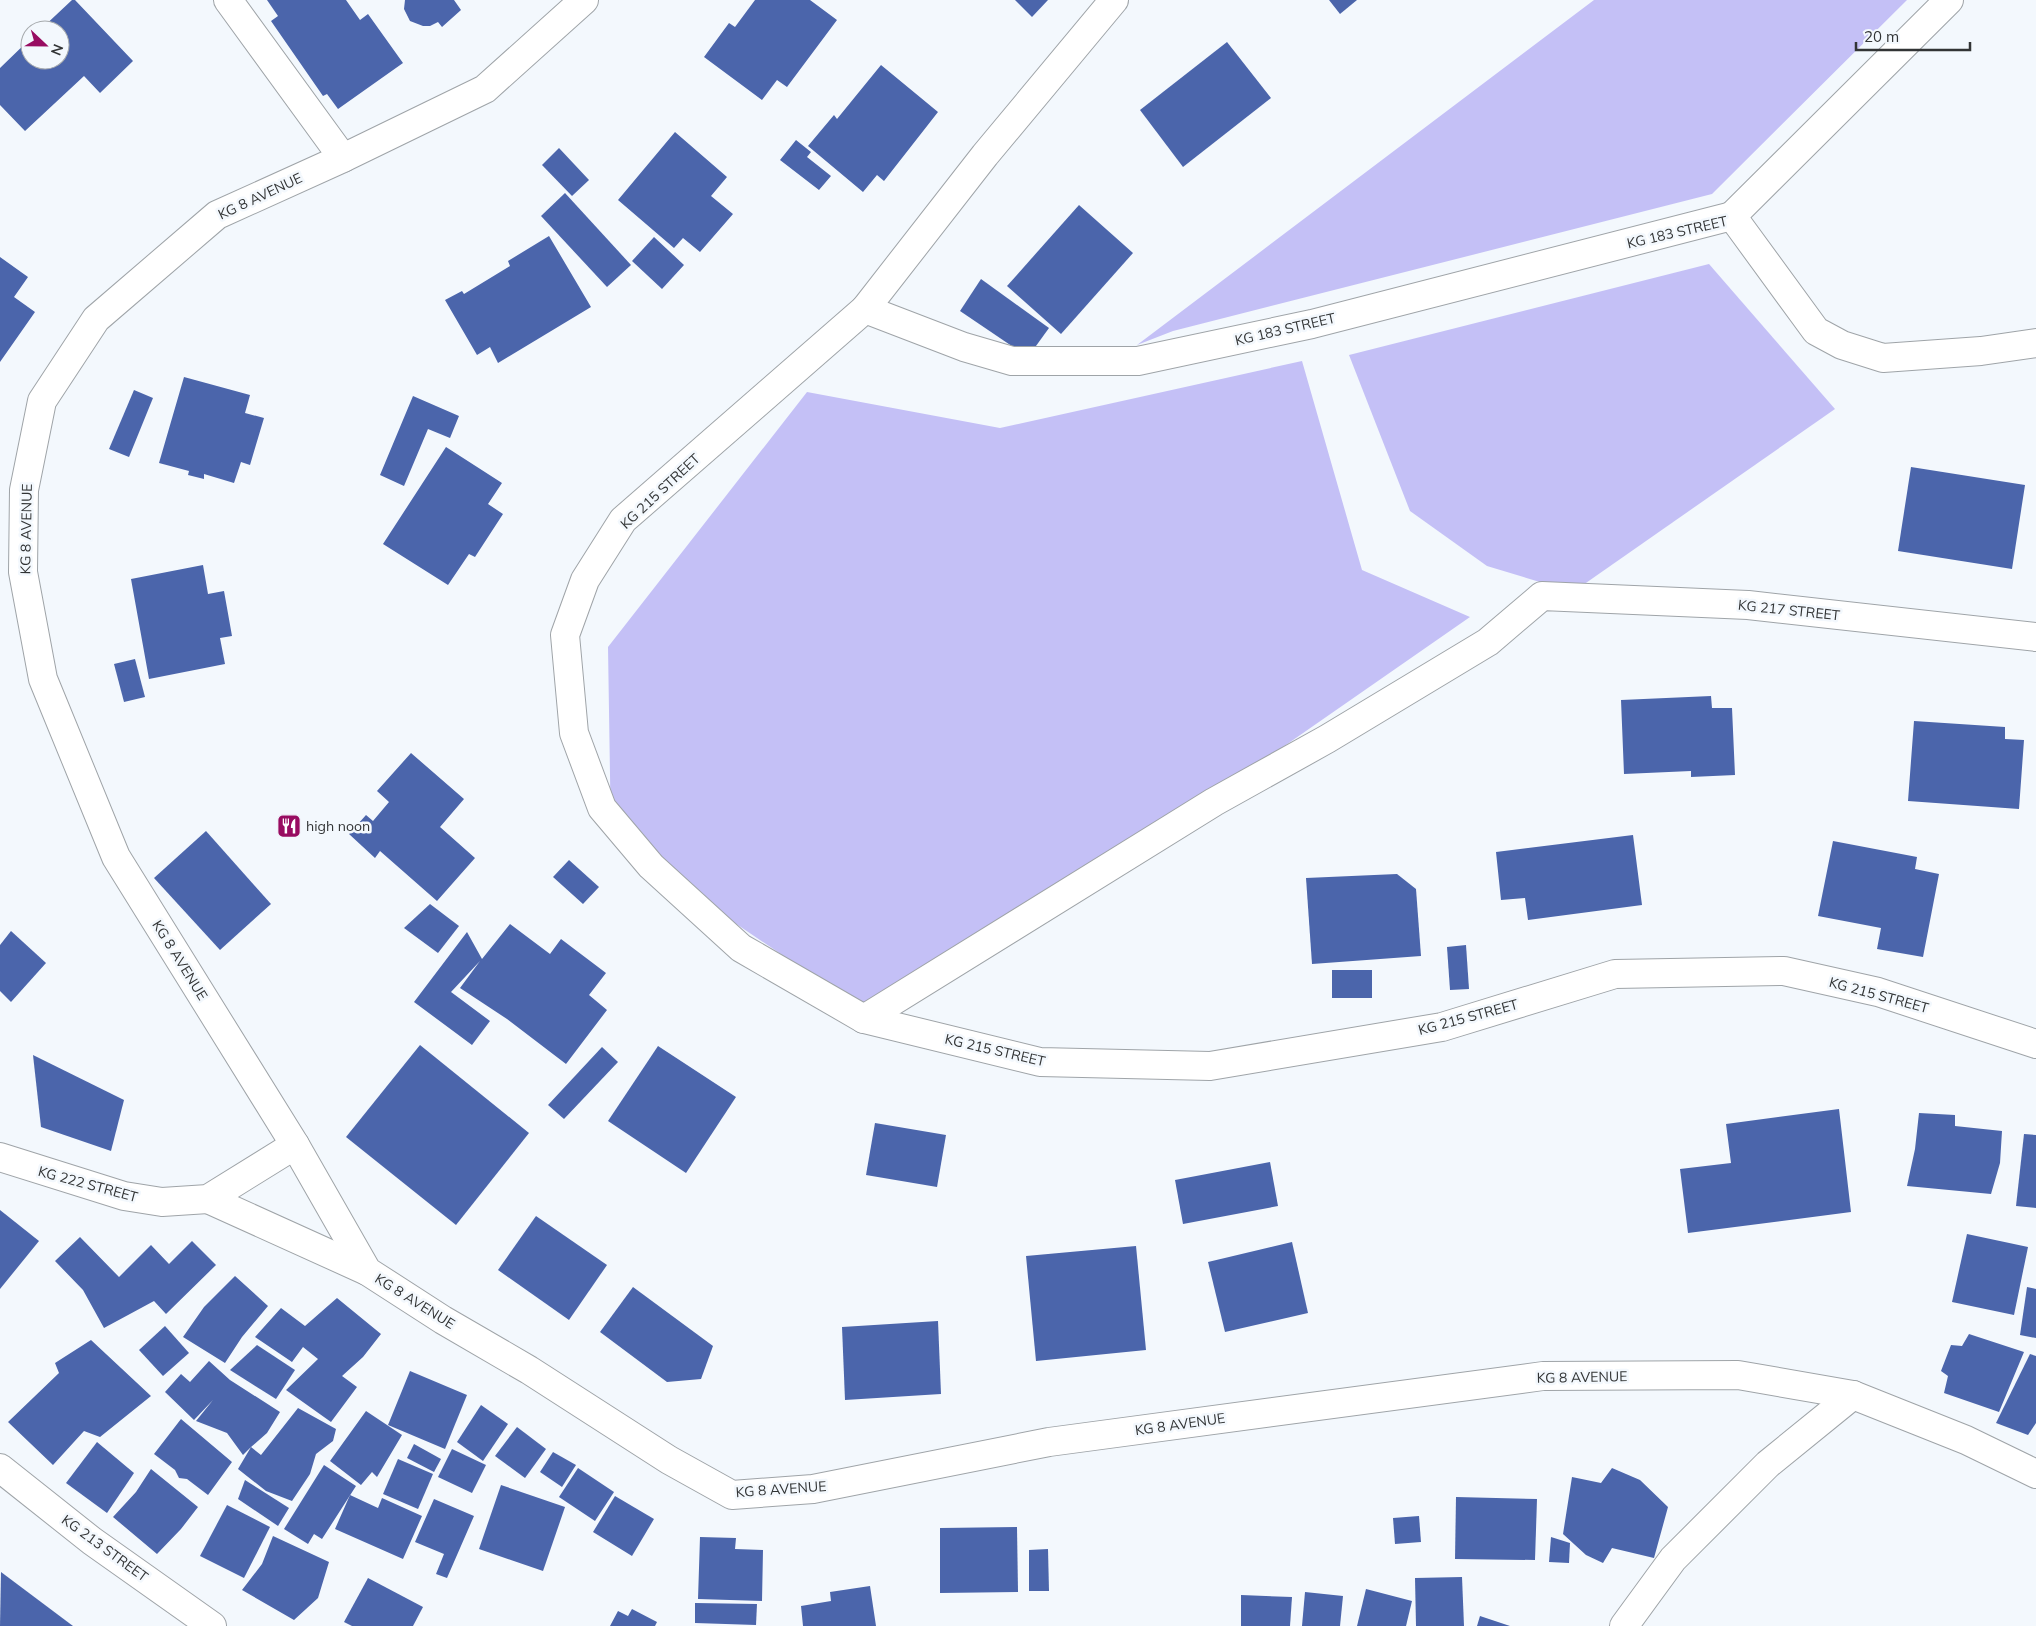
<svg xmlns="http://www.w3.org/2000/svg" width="2036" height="1626" viewBox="0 0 2036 1626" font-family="Mulish,sans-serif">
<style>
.green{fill:#c4c0f6}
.building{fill:#4b65ab}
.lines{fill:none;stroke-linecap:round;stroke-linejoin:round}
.minor-casing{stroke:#9fa4a8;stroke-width:30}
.minor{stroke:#fff;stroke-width:28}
.labels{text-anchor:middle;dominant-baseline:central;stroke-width:5;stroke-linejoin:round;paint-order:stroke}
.street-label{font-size:14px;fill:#323435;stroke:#f3f8fd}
.poi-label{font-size:14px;fill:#323435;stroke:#f3f8fd;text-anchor:start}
</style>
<rect width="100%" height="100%" fill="#f3f8fd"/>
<!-- green -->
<g class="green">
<polygon points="1594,0 1907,0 1712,194 1173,331 1137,345"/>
<polygon points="1709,264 1835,409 1573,592 1487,566 1410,511 1349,355"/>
<polygon points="1302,361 1362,570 1470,617 884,1024 611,839 608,647 807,392 1000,428"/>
</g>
<!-- building -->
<g class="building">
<polygon points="72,0 75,0 133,61 100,93 84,76 25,131 0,105 0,68 30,39 30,60 60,60 60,30 40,30"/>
<polygon points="267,0 346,0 360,20 368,14 403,63 338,109 327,94 323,96 271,21 278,16"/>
<polygon points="405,0 454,0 461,10 442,27 438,22 430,26 423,26 410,21 404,9"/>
<polygon points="755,0 810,0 837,20 787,87 777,80 762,100 704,57 729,23 735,27"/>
<polygon points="1015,0 1048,0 1032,17"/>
<polygon points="1329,0 1357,0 1340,14"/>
<polygon points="1227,42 1271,98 1183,167 1140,110"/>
<polygon points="881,65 938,112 884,181 877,175 863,192 808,146 834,115 837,119"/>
<polygon points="675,132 727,177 711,196 733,214 700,252 683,238 674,248 618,200"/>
<polygon points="796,140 811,152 807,157 831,176 819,190 780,160"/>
<polygon points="559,148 589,180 572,196 542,165"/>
<polygon points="565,193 631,265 607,287 541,216"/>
<polygon points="1079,205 1133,253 1061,334 1007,286"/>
<polygon points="549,236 591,307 498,363 490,347 477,355 445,300 462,291 464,294 510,266 508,261"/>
<polygon points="654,237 684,265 662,289 632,261"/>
<polygon points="0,257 28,277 14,297 35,312 0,362"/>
<polygon points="981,279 1049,328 1028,357 960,311"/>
<polygon points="184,377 250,395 245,413 264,418 250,465 241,462 234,483 204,474 204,479 188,475 189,471 159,463"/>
<polygon points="134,390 153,398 129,457 109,449"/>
<polygon points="413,396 459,416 450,438 428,429 404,486 380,475"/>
<polygon points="446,447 502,483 488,504 503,514 475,557 469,554 448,585 383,544"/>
<polygon points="1911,467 2025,485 2012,569 1898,551"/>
<polygon points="203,565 208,594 224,591 232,636 220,638 225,664 149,679 131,579"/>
<polygon points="135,659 145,697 124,702 114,664"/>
<polygon points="1711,696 1712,708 1732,708 1735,775 1691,777 1691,771 1624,774 1621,700"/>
<polygon points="1914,721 2005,727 2005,739 2024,740 2019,809 1908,801"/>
<polygon points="411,753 464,799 440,827 475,858 437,901 380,851 375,858 349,834 366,815 373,821 389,802 377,791"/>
<polygon points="206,831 271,904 220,950 154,878"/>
<polygon points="1633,835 1642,905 1528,920 1525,898 1501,900 1496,852"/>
<polygon points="1833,841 1917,857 1915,869 1939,874 1923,957 1877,949 1881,928 1818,916"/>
<polygon points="569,860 599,887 583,904 553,877"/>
<polygon points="1397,874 1416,889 1421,956 1312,964 1306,878"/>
<polygon points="430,904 459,926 438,953 404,928"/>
<polygon points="510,924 550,954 561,939 606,973 589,995 607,1010 566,1064 507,1019 460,988 480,961 451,992 490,1021 472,1045 414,1002 467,932 482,959"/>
<polygon points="11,931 46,963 11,1002 0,991 0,945"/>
<polygon points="1466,945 1469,989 1450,990 1447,947"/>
<rect x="1332" y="970" width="40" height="28"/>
<polygon points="420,1045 529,1133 456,1225 346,1137"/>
<polygon points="658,1046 736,1097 686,1173 608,1121"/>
<polygon points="602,1047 618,1062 564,1119 548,1105"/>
<polygon points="33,1055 124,1100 111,1151 41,1127"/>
<polygon points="1839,1109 1851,1212 1688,1233 1680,1169 1731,1163 1726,1124"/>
<polygon points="1919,1113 1955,1115 1955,1126 2002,1131 2000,1163 1991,1194 1907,1186 1915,1149"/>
<polygon points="875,1123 946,1135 937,1187 866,1175"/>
<polygon points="2024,1134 2036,1135 2036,1208 2016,1206"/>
<polygon points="1270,1162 1278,1206 1183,1224 1175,1180"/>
<polygon points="0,1210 39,1241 0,1289"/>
<polygon points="536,1216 607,1265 569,1320 498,1270"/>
<polygon points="1967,1234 2028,1247 2014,1315 1952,1302"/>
<polygon points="80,1237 119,1277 151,1245 169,1264 192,1241 216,1265 166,1314 154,1301 104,1328 83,1290 55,1261"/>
<polygon points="1292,1242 1308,1313 1225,1332 1208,1262"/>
<polygon points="1136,1246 1146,1350 1036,1361 1026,1256"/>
<polygon points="235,1276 268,1306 242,1337 225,1363 183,1337 204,1307"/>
<polygon points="633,1287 713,1346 701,1379 667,1382 600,1332"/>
<polygon points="2027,1287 2036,1289 2036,1338 2020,1335"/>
<polygon points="337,1298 381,1334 363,1357 342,1376 357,1387 331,1422 286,1390 318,1359 303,1347 292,1362 255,1337 281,1308 305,1326"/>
<polygon points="938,1321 941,1394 845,1400 842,1327"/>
<polygon points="165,1326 189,1353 163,1376 139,1350"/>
<polygon points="1969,1334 2024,1352 1999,1412 1944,1393 1948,1376 1941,1371 1951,1345 1962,1346"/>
<polygon points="91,1340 151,1396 100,1437 84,1431 53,1465 8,1422 59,1373 55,1363"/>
<polygon points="257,1345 295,1370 276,1399 230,1370"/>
<polygon points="2030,1354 2036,1356 2036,1423 2028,1435 1996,1423"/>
<polygon points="209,1361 230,1380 280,1412 267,1433 251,1447 261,1455 298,1408 336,1429 333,1441 316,1454 310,1474 292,1501 266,1491 238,1469 251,1447 243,1455 227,1433 196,1421 213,1400 194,1420 165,1392 181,1374 190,1382"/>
<polygon points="410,1371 467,1395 445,1449 388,1425"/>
<polygon points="481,1405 508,1424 483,1461 457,1442"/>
<polygon points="366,1411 402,1435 377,1477 372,1472 361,1485 330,1461"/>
<polygon points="181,1419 232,1462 208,1495 187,1479 179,1478 175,1470 154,1454"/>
<polygon points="517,1427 546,1449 525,1478 495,1456"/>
<polygon points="97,1442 134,1473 107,1513 66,1483"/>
<polygon points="414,1444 441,1459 434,1472 407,1458"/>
<polygon points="452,1449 486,1465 472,1493 438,1477"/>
<polygon points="553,1452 576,1465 562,1487 540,1472"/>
<polygon points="398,1459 433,1474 418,1509 383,1494"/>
<polygon points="324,1465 356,1486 322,1539 314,1534 308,1544 284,1529"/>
<polygon points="578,1468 614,1492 595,1521 559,1497"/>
<polygon points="1612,1468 1640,1480 1668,1507 1654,1558 1612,1548 1603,1563 1586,1555 1563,1534 1572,1477 1601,1483"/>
<polygon points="151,1469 198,1507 181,1529 157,1554 113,1517 136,1492"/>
<polygon points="245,1480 289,1508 278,1526 238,1499"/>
<polygon points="501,1485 565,1507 543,1571 479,1549"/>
<polygon points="350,1495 378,1508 382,1498 422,1516 403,1559 335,1529"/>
<polygon points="615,1496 654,1519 632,1556 593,1532"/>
<polygon points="1456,1497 1537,1499 1535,1560 1455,1559"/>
<polygon points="434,1499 474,1516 447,1578 436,1574 444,1554 415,1542"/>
<polygon points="227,1505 270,1527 244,1578 200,1556"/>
<polygon points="1419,1516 1421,1542 1395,1544 1393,1518"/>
<polygon points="1017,1527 1018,1592 940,1593 940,1528"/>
<polygon points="273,1536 329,1562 318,1598 294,1620 242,1590 262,1564"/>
<polygon points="700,1537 736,1538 735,1549 763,1550 762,1601 698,1599"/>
<polygon points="1551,1537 1570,1543 1569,1563 1549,1562"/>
<polygon points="1048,1549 1049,1591 1029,1591 1029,1550"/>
<polygon points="1,1572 73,1626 0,1626"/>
<polygon points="1462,1577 1464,1626 1416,1626 1415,1578"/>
<polygon points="368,1578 423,1607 413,1626 352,1626 344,1622"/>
<polygon points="870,1586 876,1626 803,1626 801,1606 831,1601 830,1592"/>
<polygon points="1366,1589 1412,1601 1406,1626 1357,1626"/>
<polygon points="1305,1592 1343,1596 1340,1626 1302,1626"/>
<polygon points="1241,1595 1292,1597 1290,1626 1241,1626"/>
<polygon points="695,1603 757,1604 756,1625 695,1623"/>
<polygon points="632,1609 657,1622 655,1626 610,1626 618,1611 628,1616"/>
<polygon points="1480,1616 1510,1626 1477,1626"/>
</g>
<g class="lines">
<!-- minor casing -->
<g class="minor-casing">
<g id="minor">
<polyline points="228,0 343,158"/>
<polyline points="584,0 485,89 343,158 217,215 96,319 42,401 24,490 23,572 43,679 116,857 295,1145 367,1271 443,1320 529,1370 669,1460 732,1495 813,1489 1049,1442 1543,1376 1738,1375 1853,1395 1966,1440 2036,1474"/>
<polyline points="1114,0 985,155 865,309 623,520 585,580 565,635 574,733 602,808 651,866 741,948 864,1019 1040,1062 1210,1066 1442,1027 1615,974 1784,971 1878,992 2036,1044"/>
<polyline points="1732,216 1816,331 1842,345 1883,358 1981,351 2036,343"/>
<polyline points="1732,216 1949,0"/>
<polyline points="865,309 964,347 1012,361 1138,361 1312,324 1732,216"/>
<polyline points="864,1019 1214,802 1327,739 1488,642 1542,596 1748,605 2036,637"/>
<polyline points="0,1157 124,1196 162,1202 208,1199 295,1145"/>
<polyline points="208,1199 367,1271"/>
<polyline points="0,1468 92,1541 212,1626"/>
<polyline points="1624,1626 1673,1559 1768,1464 1853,1395"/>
</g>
</g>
<!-- minor -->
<use href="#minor" class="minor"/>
</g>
<!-- icons -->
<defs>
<g id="restaurant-square" transform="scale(1.25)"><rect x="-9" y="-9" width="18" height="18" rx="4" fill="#980c61" stroke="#f3f8fd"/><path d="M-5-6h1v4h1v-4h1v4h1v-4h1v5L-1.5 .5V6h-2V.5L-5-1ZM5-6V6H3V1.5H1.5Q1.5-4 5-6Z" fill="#fff"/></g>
</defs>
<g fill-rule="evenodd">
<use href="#restaurant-square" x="289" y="826"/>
</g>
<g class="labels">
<!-- street labels -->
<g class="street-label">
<text transform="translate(260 196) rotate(-25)">KG 8 AVENUE</text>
<text transform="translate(1677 232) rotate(-13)">KG 183 STREET</text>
<text transform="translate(1285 329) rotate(-13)">KG 183 STREET</text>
<text transform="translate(660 491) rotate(-43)">KG 215 STREET</text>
<text transform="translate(26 529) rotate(-89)">KG 8 AVENUE</text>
<text transform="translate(1789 610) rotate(6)">KG 217 STREET</text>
<text transform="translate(180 960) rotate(58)">KG 8 AVENUE</text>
<text transform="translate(1879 995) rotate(15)">KG 215 STREET</text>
<text transform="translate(1468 1017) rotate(-15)">KG 215 STREET</text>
<text transform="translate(995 1050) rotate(13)">KG 215 STREET</text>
<text transform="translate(88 1184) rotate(15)">KG 222 STREET</text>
<text transform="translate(415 1301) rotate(32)">KG 8 AVENUE</text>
<text transform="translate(1582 1377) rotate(-1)">KG 8 AVENUE</text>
<text transform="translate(1180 1424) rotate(-8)">KG 8 AVENUE</text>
<text transform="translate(781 1489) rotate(-4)">KG 8 AVENUE</text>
<text transform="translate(105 1548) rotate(36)">KG 213 STREET</text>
</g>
<!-- poi labels -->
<g class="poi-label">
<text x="306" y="826">high noon</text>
</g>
</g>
<!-- north arrow -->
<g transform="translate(45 45) rotate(112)"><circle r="24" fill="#f3f8fd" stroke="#a6aaad"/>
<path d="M0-4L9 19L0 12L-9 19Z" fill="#980c61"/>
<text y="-8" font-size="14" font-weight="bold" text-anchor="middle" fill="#323435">N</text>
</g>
<!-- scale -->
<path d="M1856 42v8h114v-8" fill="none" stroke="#323435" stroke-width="2.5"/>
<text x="1864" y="42" font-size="15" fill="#323435" stroke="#f3f8fd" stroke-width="4" paint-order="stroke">20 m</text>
</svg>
